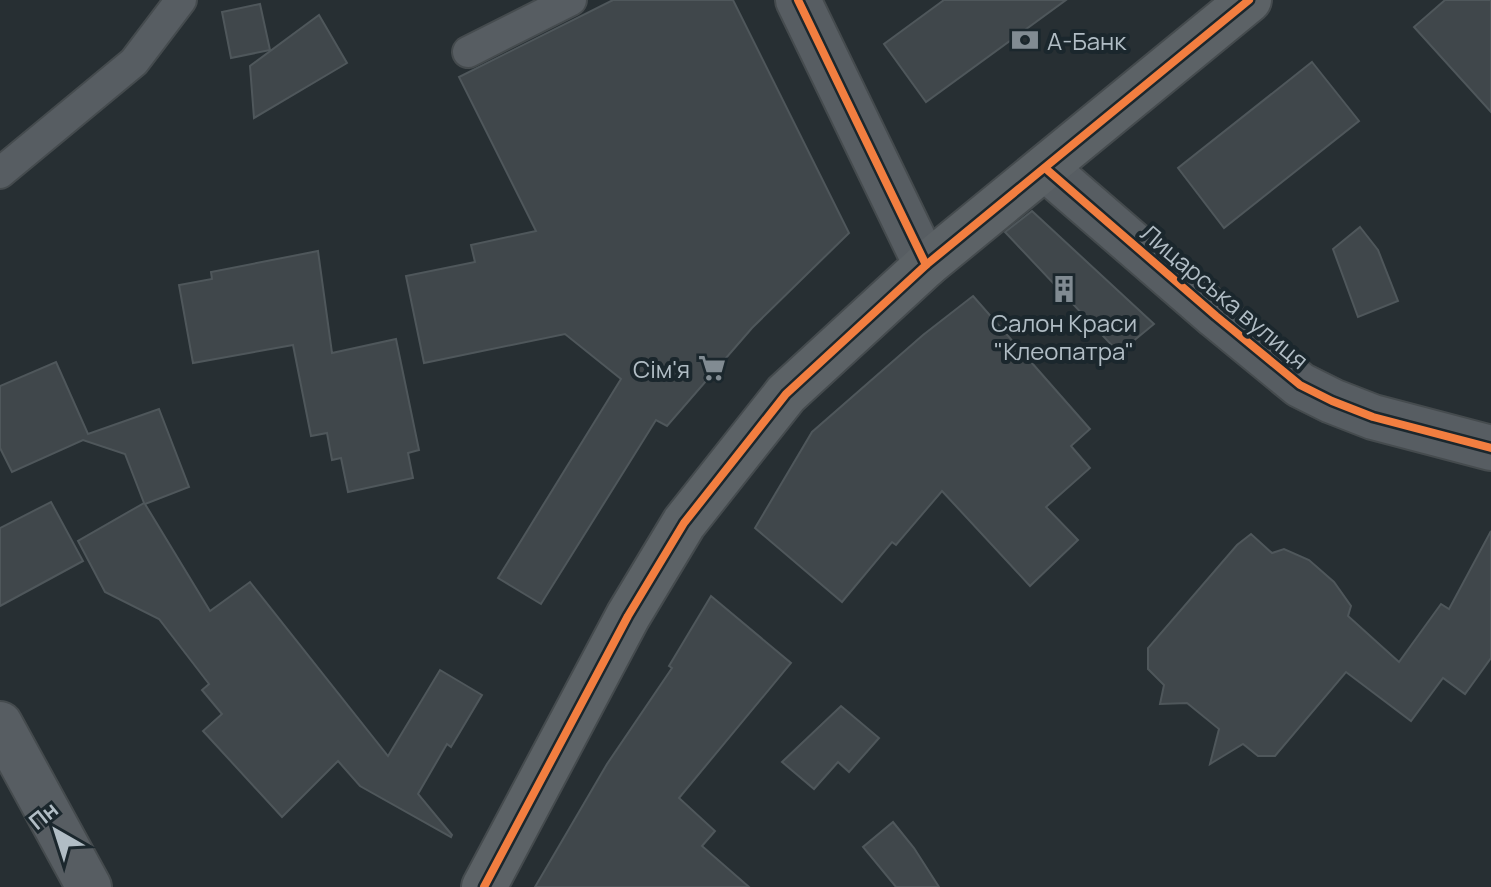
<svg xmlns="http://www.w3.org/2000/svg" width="1491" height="887" viewBox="0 0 1491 887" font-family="Manrope,sans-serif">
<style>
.building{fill:#40474b;stroke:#4f575b;stroke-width:2}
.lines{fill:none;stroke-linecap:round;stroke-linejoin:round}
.lane-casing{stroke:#454b4e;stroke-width:34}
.street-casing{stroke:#454b4e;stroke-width:48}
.secondary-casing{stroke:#454b4e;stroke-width:48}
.lane{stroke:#575d62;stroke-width:30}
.street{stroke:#575d62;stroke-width:44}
.secondary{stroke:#5c6266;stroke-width:44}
.cycleway-casing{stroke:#1b272d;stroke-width:13}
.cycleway{stroke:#f27e40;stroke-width:8}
.labels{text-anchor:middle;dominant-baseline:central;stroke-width:8;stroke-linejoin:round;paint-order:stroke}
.poi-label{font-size:24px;fill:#b1bdc5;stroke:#1b272d;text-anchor:start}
.street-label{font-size:24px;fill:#b1bdc5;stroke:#1b272d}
</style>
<rect width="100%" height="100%" fill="#272f33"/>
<!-- building -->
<g class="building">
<polygon points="613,0 733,0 849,233 752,328 667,426 656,420 541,604 498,578 621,379 565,334 424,363 406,276 475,262 471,245 536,231 459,77"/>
<polygon points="944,0 1066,0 926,102 884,44"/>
<polygon points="1445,0 1491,0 1491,112 1414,27"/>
<polygon points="260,4 270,50 231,58 222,12"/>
<polygon points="319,15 347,63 254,118 250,66"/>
<polygon points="1312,62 1359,121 1224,228 1178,168"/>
<polygon points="1032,211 1154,324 1119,353 1005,232"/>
<polygon points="1360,227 1378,250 1398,301 1358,317 1333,249"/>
<polygon points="318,251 332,353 396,339 419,450 408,453 413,478 348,492 341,458 332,460 327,433 311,436 293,345 193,363 179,285 212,279 211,272"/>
<polygon points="973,296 1090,429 1071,446 1090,468 1046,507 1078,540 1030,586 942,491 896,545 892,542 842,602 755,528 812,432 923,335"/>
<polygon points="56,362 88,434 159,409 189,487 145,504 210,611 250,582 388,756 440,670 482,695 451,747 447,744 418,794 452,835 451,837 360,786 338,761 282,817 203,731 222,714 202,690 209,684 159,619 105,592 78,541 144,503 125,454 83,440 12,472 0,448 0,386"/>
<polygon points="51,502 83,561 0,606 0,528"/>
<polygon points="1491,531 1491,658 1465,694 1443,678 1411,721 1346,672 1275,756 1258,756 1243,744 1210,764 1219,729 1187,703 1160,704 1164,685 1148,669 1148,648 1237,545 1251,534 1272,553 1284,549 1309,560 1334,582 1351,606 1348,616 1399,662 1441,604 1449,609"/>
<polygon points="711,596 791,663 679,798 715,831 702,846 749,887 535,887 607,764 672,668 669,666"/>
<polygon points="841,706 879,738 849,772 838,762 814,789 782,762"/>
<polygon points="893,822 914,848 939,887 896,887 863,847"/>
</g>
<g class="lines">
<!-- lane casing -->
<g class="lane-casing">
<g id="lane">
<polyline points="468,52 571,0"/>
<polyline points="0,173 134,62 181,0"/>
</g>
</g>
<!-- street casing -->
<g class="street-casing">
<g id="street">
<polyline points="798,0 926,265"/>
<polyline points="1045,168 1216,316 1300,385 1332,401 1373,417 1491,448"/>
<polyline points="0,724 89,887"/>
</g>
</g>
<!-- secondary casing -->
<g class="secondary-casing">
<polyline id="secondary" points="484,887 628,616 684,523 786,394 926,265 1249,0"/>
</g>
<!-- lane -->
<use href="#lane" class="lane"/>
<!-- street -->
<use href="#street" class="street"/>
<!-- secondary -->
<use href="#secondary" class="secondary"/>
<!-- cycleway casing -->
<g class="cycleway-casing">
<g id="cycleway">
<polyline points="798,0 926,265"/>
<polyline points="1045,168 1216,316 1300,385 1332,401 1373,417 1491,448"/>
<polyline points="484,887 628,616 684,523 786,394 926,265 1249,0"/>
</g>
</g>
<!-- cycleway -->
<use href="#cycleway" class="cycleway"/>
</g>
<!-- icons -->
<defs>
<g id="bank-bare" transform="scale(2.16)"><path d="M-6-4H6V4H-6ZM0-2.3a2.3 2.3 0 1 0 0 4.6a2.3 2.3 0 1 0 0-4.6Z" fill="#818b92" stroke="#1b272d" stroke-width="2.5" paint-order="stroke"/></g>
<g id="building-bare" transform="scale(2.16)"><path d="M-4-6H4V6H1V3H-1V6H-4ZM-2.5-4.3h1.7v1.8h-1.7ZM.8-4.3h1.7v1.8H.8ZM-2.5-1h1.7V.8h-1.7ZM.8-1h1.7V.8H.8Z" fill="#818b92" stroke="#1b272d" stroke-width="2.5" paint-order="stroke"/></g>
<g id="supermarket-bare" transform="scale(2.16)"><path d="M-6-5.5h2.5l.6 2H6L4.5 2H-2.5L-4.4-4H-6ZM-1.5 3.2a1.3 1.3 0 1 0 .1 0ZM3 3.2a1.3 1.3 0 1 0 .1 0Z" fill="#818b92" stroke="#1b272d" stroke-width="2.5" paint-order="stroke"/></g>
</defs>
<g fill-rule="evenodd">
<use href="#bank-bare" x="1025" y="40"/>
<use href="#building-bare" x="1064" y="289"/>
<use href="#supermarket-bare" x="712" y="368"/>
</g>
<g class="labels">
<!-- poi labels -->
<g class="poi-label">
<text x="1047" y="40">А-Банк</text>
<text x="1064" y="322" text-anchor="middle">Салон Краси<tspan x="1064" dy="28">"Клеопатра"</tspan></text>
<text x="690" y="368" text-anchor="end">Сім'я</text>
</g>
<!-- street labels -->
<g class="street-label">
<text transform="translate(1225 296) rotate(40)">Лицарська вулиця</text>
</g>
</g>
<!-- north arrow -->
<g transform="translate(56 831) rotate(321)" stroke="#1b272d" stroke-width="6" paint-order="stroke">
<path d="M0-6L14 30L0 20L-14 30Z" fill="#b1bdc5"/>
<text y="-12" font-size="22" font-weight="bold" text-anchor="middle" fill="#b1bdc5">Пн</text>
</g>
</svg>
